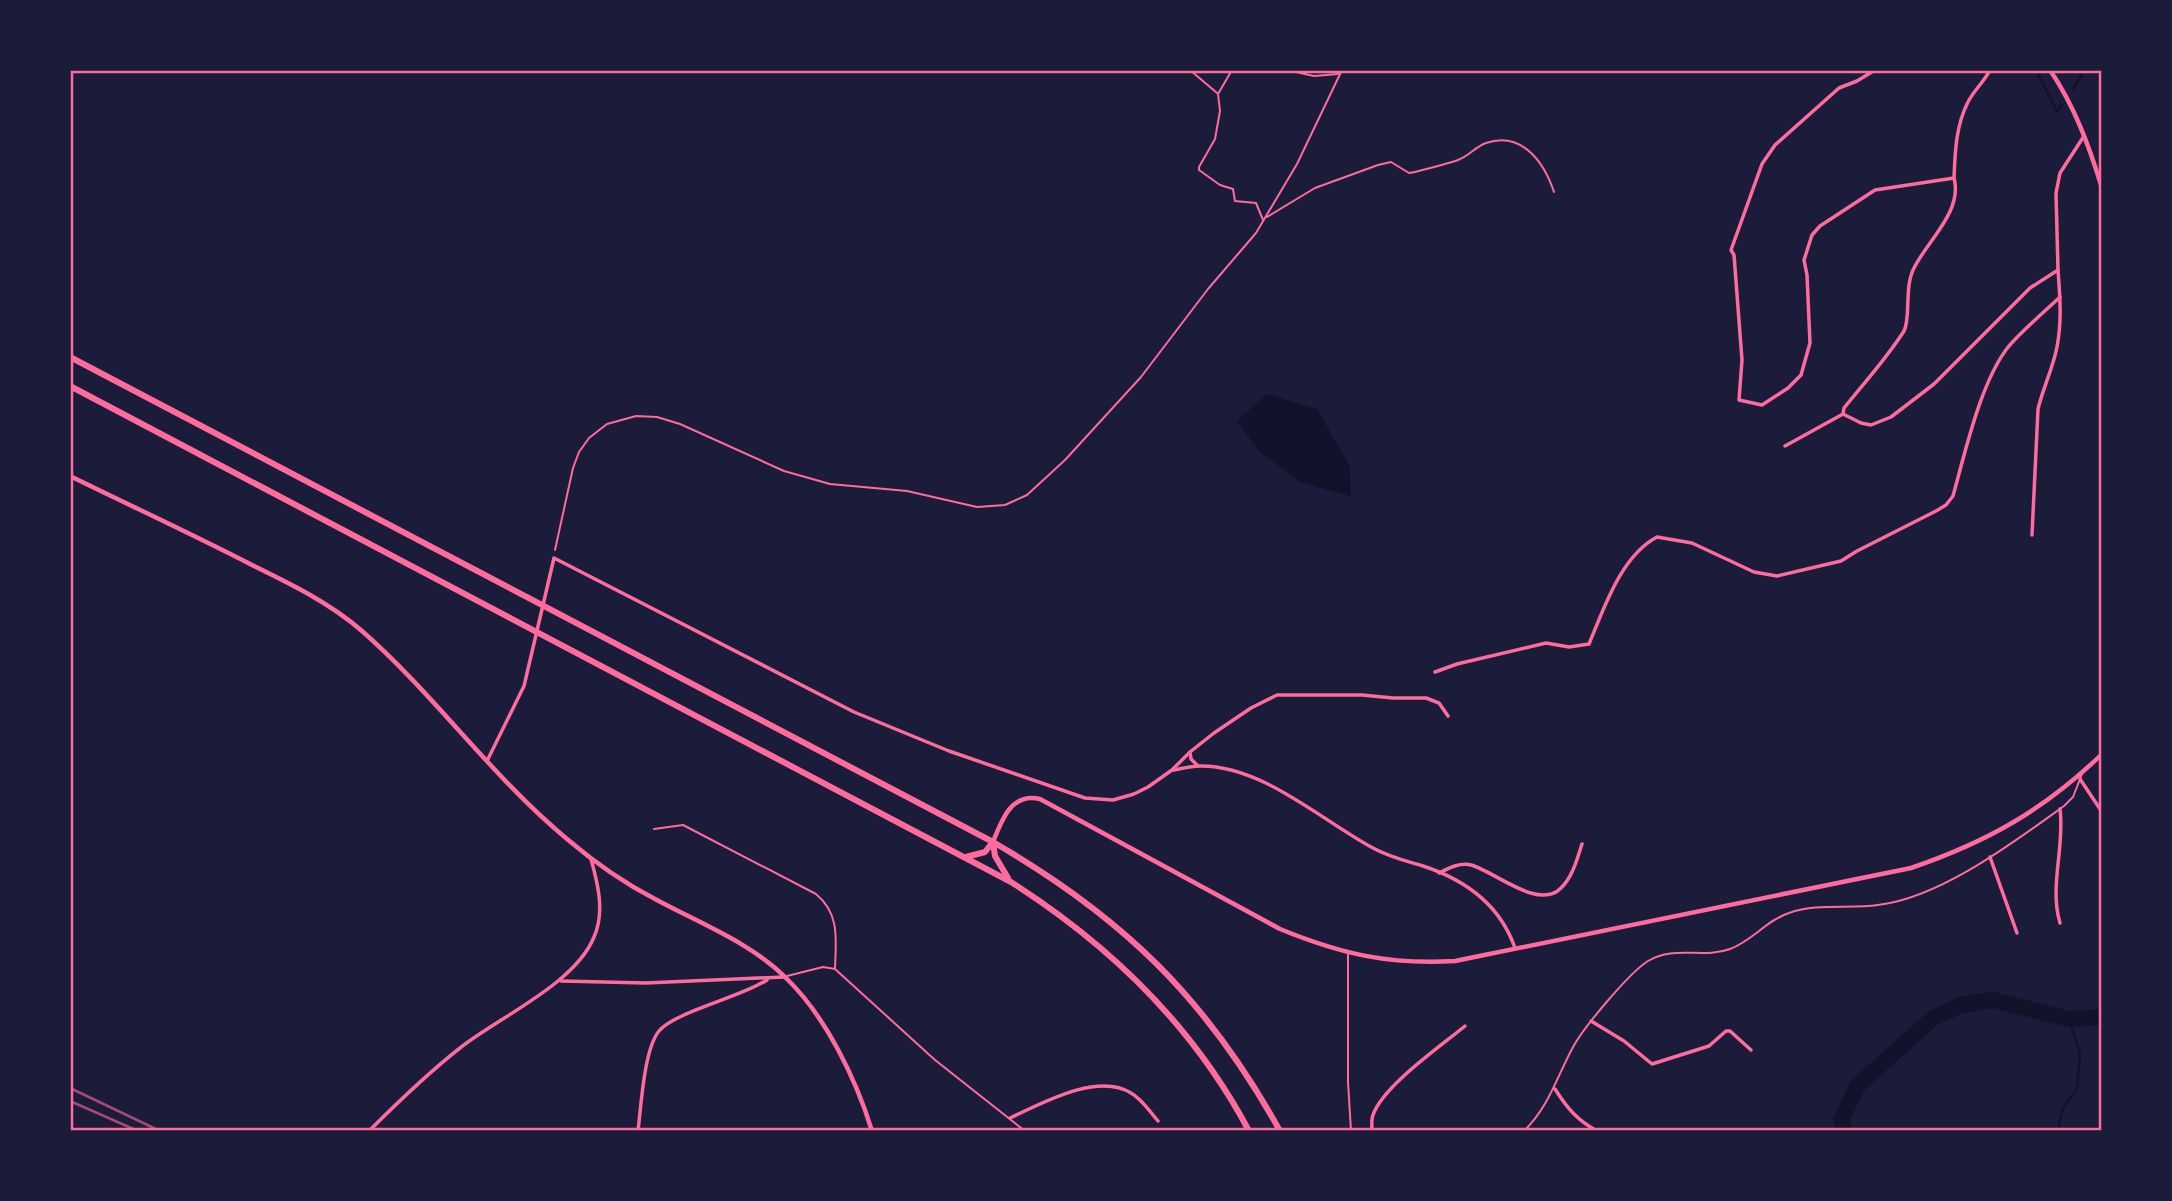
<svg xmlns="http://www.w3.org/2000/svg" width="2172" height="1201" viewBox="0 0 2172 1201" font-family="'Noto Sans',sans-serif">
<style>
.water{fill:#12122b}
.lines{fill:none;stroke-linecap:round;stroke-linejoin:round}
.stream{stroke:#12122b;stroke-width:2.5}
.river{stroke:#12122b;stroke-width:16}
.path{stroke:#ff6b9d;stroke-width:2}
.service{stroke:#ff6b9d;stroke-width:2}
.minor{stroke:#ff6b9d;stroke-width:3.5}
.tertiary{stroke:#ff6b9d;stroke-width:4.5}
.primary{stroke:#ff6b9d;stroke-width:6}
.rail{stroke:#a44b75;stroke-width:2.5}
.neatline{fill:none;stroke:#ff6b9d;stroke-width:2.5}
</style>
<rect width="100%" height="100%" fill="#1b1b3a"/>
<!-- water -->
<polygon class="water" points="1267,394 1317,409 1350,466 1351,496 1299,482 1259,451 1237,421"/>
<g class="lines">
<!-- stream -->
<g class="stream">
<polyline points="2036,70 2057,112 2061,106"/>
<polyline points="2073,89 2085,70"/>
<polyline points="2058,1131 2063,1108 2077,1089 2080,1054 2069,1019"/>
</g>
<!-- river -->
<polyline class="river" points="1845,1131 1841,1120 1858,1085 1933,1018 1961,1005 1993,1000 2069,1019 2102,1017"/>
<!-- path -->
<g class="path">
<polyline points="1190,70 1217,93"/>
<polyline points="1232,70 1218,94 1220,111 1215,139 1199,167 1199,170 1220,185 1233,189 1235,201 1256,203 1263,220"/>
<polyline points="1287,70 1314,76 1338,74"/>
<path d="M 1267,217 L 1315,188 L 1378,165 L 1391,162 L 1409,173 L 1415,172 C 1429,168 1444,165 1458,160 C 1469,156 1475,147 1486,143 C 1522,131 1544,162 1554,192"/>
<polyline points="555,550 573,468 579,452 589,438 607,424 636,416 657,417 680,424 784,471 830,484 907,491 977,507 1005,505 1027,495 1065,460 1141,377 1208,289 1256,233 1297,164 1342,70"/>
</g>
<!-- service -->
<g class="service">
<path d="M 654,829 L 683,825 L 816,894 C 840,914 836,939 835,968"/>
<polyline points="1348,954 1348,1082 1351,1131"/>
<polyline points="787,976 823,967 835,969 935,1060 1025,1131"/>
<path d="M 1524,1131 C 1549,1106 1556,1079 1572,1049 C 1582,1029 1629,973 1648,961 C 1674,945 1703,959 1730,949 C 1752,941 1767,920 1789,913 C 1817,903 1849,909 1878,905 C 1940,898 2014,842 2064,806 L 2073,797 L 2082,774"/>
</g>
<!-- minor -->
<g class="minor">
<path d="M 1875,70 L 1857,81 L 1839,88 L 1775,145 L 1762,164 L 1731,250 L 1734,255 L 1742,360 L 1739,400 L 1762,405 L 1788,388 L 1801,375 L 1810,343 L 1807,275 L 1804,260 L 1812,235 L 1820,226 L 1875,190 L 1954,178 C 1955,152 1956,125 1968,102 C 1974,90 1984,82 1990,70"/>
<path d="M 1843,414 L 1844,408 C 1864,383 1887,358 1904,331 C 1911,318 1904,287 1914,268 C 1928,240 1963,211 1954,178"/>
<polyline points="1785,446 1843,414 1861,423 1871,425 1891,417 1934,384 2030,288 2058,270 2056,193 2060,173 2084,136"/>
<path d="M 2032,535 L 2038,409 C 2043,388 2053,368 2057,347 C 2062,321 2060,296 2058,270"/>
<path d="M 1435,672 L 1457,664 L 1546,643 L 1569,647 L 1589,644 C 1604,608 1621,556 1657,537 L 1692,543 L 1754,572 L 1777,576 L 1841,561 L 1857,551 L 1936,511 L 1946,505 L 1953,496 C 1965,453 1981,380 2009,346 C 2024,329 2043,313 2060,297"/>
<polyline points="1190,752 1191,759 1197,765"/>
<polyline points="487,761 524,686 554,558 854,712 949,751 1085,798 1113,800 1134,794 1148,787 1172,770 1190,752 1214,733 1251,708 1277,695 1362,695 1393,698 1426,698 1439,703 1448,716"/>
<path d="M 1174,770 C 1183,768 1192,766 1201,766 C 1263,766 1321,820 1373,848 C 1389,857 1406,861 1423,866 C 1466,880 1500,905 1515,948"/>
<polyline points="2080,779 2102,812"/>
<path d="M 2060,809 C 2065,847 2049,886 2060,923"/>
<polyline points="1990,857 2017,933"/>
<path d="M 1439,873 C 1449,868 1460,862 1471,865 C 1494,871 1539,911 1561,888 C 1573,876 1577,859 1582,844"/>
<polyline points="561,981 646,983 784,977"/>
<polyline points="1591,1021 1624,1041 1652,1064 1709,1046 1726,1031 1730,1031 1751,1050"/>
<path d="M 1555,1089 C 1567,1108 1577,1120 1597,1131"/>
<path d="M 1010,1118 C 1042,1103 1098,1072 1131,1093 C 1142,1099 1150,1112 1158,1121"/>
<path d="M 369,1131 C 398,1102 428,1073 460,1048 C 499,1017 575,984 594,937 C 605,912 598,884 591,859"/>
<path d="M 638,1131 C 641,1107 644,1049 659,1031 C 675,1012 741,997 767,980"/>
<path d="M 1372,1131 C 1372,1126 1371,1120 1373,1115 C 1383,1086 1441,1046 1465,1026"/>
</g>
<!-- tertiary -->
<g class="tertiary">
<path d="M 2050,70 C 2075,107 2089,146 2102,188"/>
<path d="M 70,476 C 131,506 192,534 252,565 C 289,583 330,603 362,631 C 435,695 492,777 567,839 C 594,862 624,883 655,899 C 699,923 752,943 787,979 C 826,1017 856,1079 872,1131"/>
<path d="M 993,842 C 1002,819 1012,792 1040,799 L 1280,929 C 1341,954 1389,965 1455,961 L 1911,868 C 1987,842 2044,810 2102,754"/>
</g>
<!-- primary -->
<g class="primary">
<path d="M 70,357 L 993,842 C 1123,917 1207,999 1280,1131"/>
<path d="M 70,386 L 1011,882 C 1110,945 1194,1027 1249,1131"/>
<polyline points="993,842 995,856 1008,878"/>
<polyline points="966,857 985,852 992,843"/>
</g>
<!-- rail -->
<g class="rail">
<polyline points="70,1088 160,1131"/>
<polyline points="70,1101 138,1131"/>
</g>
</g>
<!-- border -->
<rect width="2172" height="1201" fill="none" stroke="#1b1b3a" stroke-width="144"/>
<rect x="72" y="72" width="2028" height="1057" class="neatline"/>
</svg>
